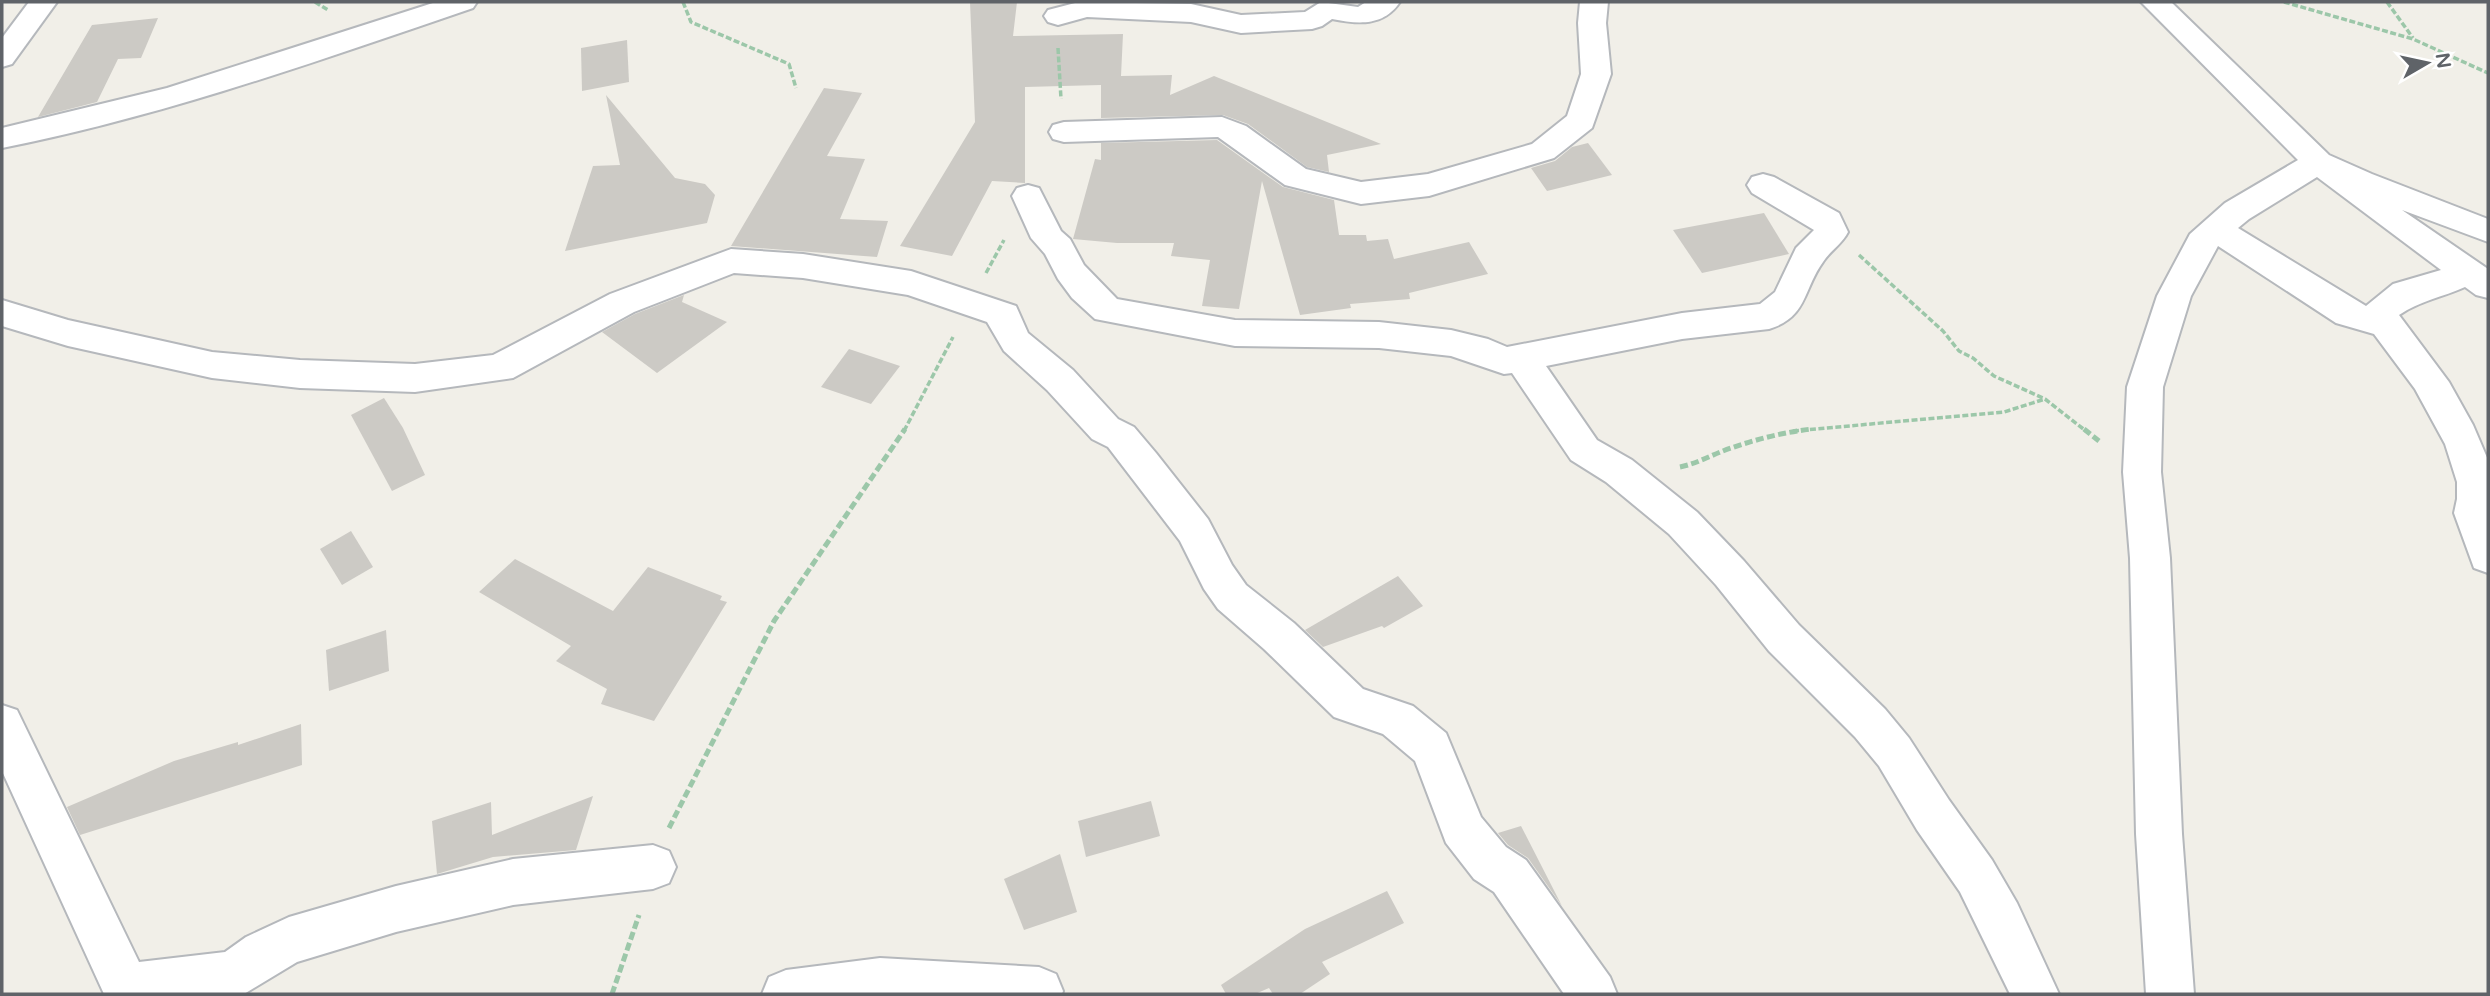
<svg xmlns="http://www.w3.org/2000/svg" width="2490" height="996" viewBox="0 0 2490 996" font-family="'Varela Round',sans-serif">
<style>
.building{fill:#cccac5}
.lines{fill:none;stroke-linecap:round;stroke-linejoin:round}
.street-casing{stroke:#b5b8bc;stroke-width:4}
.path-far1{stroke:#9cc7a9;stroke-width:3.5;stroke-dasharray:6 2.5;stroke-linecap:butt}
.path{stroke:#9cc7a9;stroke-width:5;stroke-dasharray:8 3.5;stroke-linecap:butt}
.street{fill:#fff;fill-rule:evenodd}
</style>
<rect width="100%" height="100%" fill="#f1efe8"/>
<!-- building -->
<g class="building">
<polygon points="970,2 1017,2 1013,36 1123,34 1121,76 1172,75 1170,95 1214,76 1381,144 1327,155 1329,172 1307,167 1248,124 1223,115 1101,118 1101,85 1025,87 1025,183 992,181 952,256 900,246 975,122"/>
<polygon points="158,18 141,58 118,59 97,102 38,117 92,25"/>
<polygon points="627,40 629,82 582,91 581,48"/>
<polygon points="824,88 862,93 827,156 865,159 840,219 888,221 877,257 731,246"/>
<polygon points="606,95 675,178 705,184 715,195 707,223 565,251 593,166 620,165"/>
<polygon points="1217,140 1283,187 1334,200 1339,235 1366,235 1367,241 1388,239 1394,259 1469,242 1488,274 1409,293 1410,299 1350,304 1351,308 1300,315 1262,181 1239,309 1202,306 1210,260 1171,256 1174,243 1117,243 1073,239 1095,159 1101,160 1101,143"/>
<polygon points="1588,143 1612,175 1547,191 1531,168 1555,161 1572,147"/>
<polygon points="1764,213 1789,254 1702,273 1673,230"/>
<polygon points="684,295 682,302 727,322 657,373 602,332 635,314"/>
<polygon points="849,349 900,366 871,404 821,387"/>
<polygon points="384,398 403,428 425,475 392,491 351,415"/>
<polygon points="351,531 373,567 342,585 320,549"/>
<polygon points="515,559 613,611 648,567 722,596 720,600 727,602 654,721 601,704 607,689 556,661 571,646 479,592"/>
<polygon points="1398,576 1423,606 1384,628 1382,626 1323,647 1305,630"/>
<polygon points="386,630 389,671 329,691 326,650"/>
<polygon points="301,724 302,765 80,835 67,807 174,761 238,742 238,745"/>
<polygon points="593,796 576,850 493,857 437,874 432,821 491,802 492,835"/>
<polygon points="1151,801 1160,836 1086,857 1078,821"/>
<polygon points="1521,826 1562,906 1528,858 1508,845 1498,833"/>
<polygon points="1060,854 1077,912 1024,930 1004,879"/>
<polygon points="1387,891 1404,923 1322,962 1330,974 1300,994 1273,994 1269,988 1255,994 1226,994 1221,985 1305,929"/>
</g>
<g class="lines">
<!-- street casing -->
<g class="street-casing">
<g id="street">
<polygon points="29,2 57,2 12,64 2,67 2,38"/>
<path d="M 436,2 L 477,2 L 473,8 C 318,61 163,116 2,148 L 2,128 L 167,88 Z"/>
<path d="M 1079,2 L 1191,4 L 1241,15 L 1305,12 L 1321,2 L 1358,7 L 1366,2 L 1400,2 C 1383,27 1358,24 1332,19 L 1322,26 L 1312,29 L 1241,33 L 1191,22 L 1087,17 L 1058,25 L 1048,22 L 1044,16 L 1048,10 Z"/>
<polygon points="1580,2 1608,2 1606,23 1611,74 1592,128 1554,158 1429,196 1361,204 1285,185 1218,137 1064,142 1053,139 1049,132 1053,125 1064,122 1222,117 1246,126 1306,169 1361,182 1428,174 1532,144 1567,116 1581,74 1578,23"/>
<path d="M 2141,2 L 2171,2 L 2329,155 L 2372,174 L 2488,219 L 2488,242 L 2402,210 L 2488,269 L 2488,298 L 2476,295 L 2465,287 C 2443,297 2419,301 2399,315 L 2449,382 L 2473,425 L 2488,460 L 2488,573 L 2474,568 L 2454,513 L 2457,499 L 2457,482 L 2445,444 L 2415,389 L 2374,334 L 2336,323 L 2218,246 L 2191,296 L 2163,387 L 2161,472 L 2170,558 L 2182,834 L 2194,994 L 2146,994 L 2136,834 L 2130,558 L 2123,472 L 2127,387 L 2157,296 L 2190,234 L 2225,203 L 2298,160 ZM 2317,177 L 2441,270 L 2393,284 L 2366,306 L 2238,228 L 2249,219 Z"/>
<path d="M 1763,174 L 1774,177 L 1839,213 L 1848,232 C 1842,244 1830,251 1823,262 C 1803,289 1808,317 1769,329 L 1682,339 L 1546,366 L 1597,440 L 1632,460 L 1697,512 L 1744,561 L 1799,625 L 1885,709 L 1909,738 L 1949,800 L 1992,860 L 2017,903 L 2059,994 L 2010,994 L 1960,892 L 1917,830 L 1879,766 L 1855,737 L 1769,651 L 1716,585 L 1669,534 L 1606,482 L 1571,460 L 1512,373 L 1504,374 L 1451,356 L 1379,348 L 1235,346 L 1095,319 L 1072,298 L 1058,279 L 1045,254 L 1031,238 L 1012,196 L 1017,188 L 1028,185 L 1039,188 L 1061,231 L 1070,239 L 1084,265 L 1117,299 L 1235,320 L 1379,322 L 1451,330 L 1488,339 L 1507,347 L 1682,313 L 1760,304 L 1775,292 L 1796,248 L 1814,230 L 1752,193 L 1747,185 L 1752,177 Z"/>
<polygon points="731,249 803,254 911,271 1016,306 1028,333 1073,370 1118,419 1134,427 1156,453 1208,519 1232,565 1246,585 1294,623 1363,689 1413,706 1446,733 1481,817 1506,847 1526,860 1610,977 1617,994 1564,994 1494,892 1474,879 1446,843 1415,761 1383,734 1334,717 1264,649 1218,609 1204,589 1180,541 1108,447 1092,439 1047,390 1004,351 987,322 908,295 803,278 734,273 634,312 513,378 415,392 300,388 212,378 68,346 2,326 2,300 68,320 212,352 300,360 415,364 493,355 610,294"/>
<polygon points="2,705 17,710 139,962 225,952 246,937 289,917 396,886 513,859 653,845 669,851 676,867 669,883 653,889 513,905 396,932 297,962 244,994 104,994 2,771"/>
<polygon points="880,958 1039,967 1056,974 1063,991 1062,994 762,994 769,977 786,970"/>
</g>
</g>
<!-- path-far1 -->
<g class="path-far1">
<polyline points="315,2 328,10"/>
<polyline points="683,2 691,22 789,64 796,88"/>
<polyline points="2284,2 2413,39 2488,73"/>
<polyline points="2387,2 2413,38"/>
<polyline points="1058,48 1061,99"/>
<polyline points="1859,255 1943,331 1959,351 1973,358 1994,376 2045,399 2086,431"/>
<polyline points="986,273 1004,240"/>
<polyline points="904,431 953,337"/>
<polyline points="1793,431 2004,412 2045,399"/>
</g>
<!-- path -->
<g class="path">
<polyline points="2084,429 2099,441"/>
<path d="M 1680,467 C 1699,463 1713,454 1731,448 C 1757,439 1785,432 1812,429"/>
<polyline points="669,828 774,621 905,429"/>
<polyline points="612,994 639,915"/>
</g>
<!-- street -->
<use href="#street" class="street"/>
</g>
<!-- border -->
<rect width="2490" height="996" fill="none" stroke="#5f6368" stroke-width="7"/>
<!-- north arrow -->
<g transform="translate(2427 63) rotate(81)" stroke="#ffffff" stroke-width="5" paint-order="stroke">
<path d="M0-5L12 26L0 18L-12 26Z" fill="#5f6368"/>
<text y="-10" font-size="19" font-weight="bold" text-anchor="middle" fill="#5f6368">N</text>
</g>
</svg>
